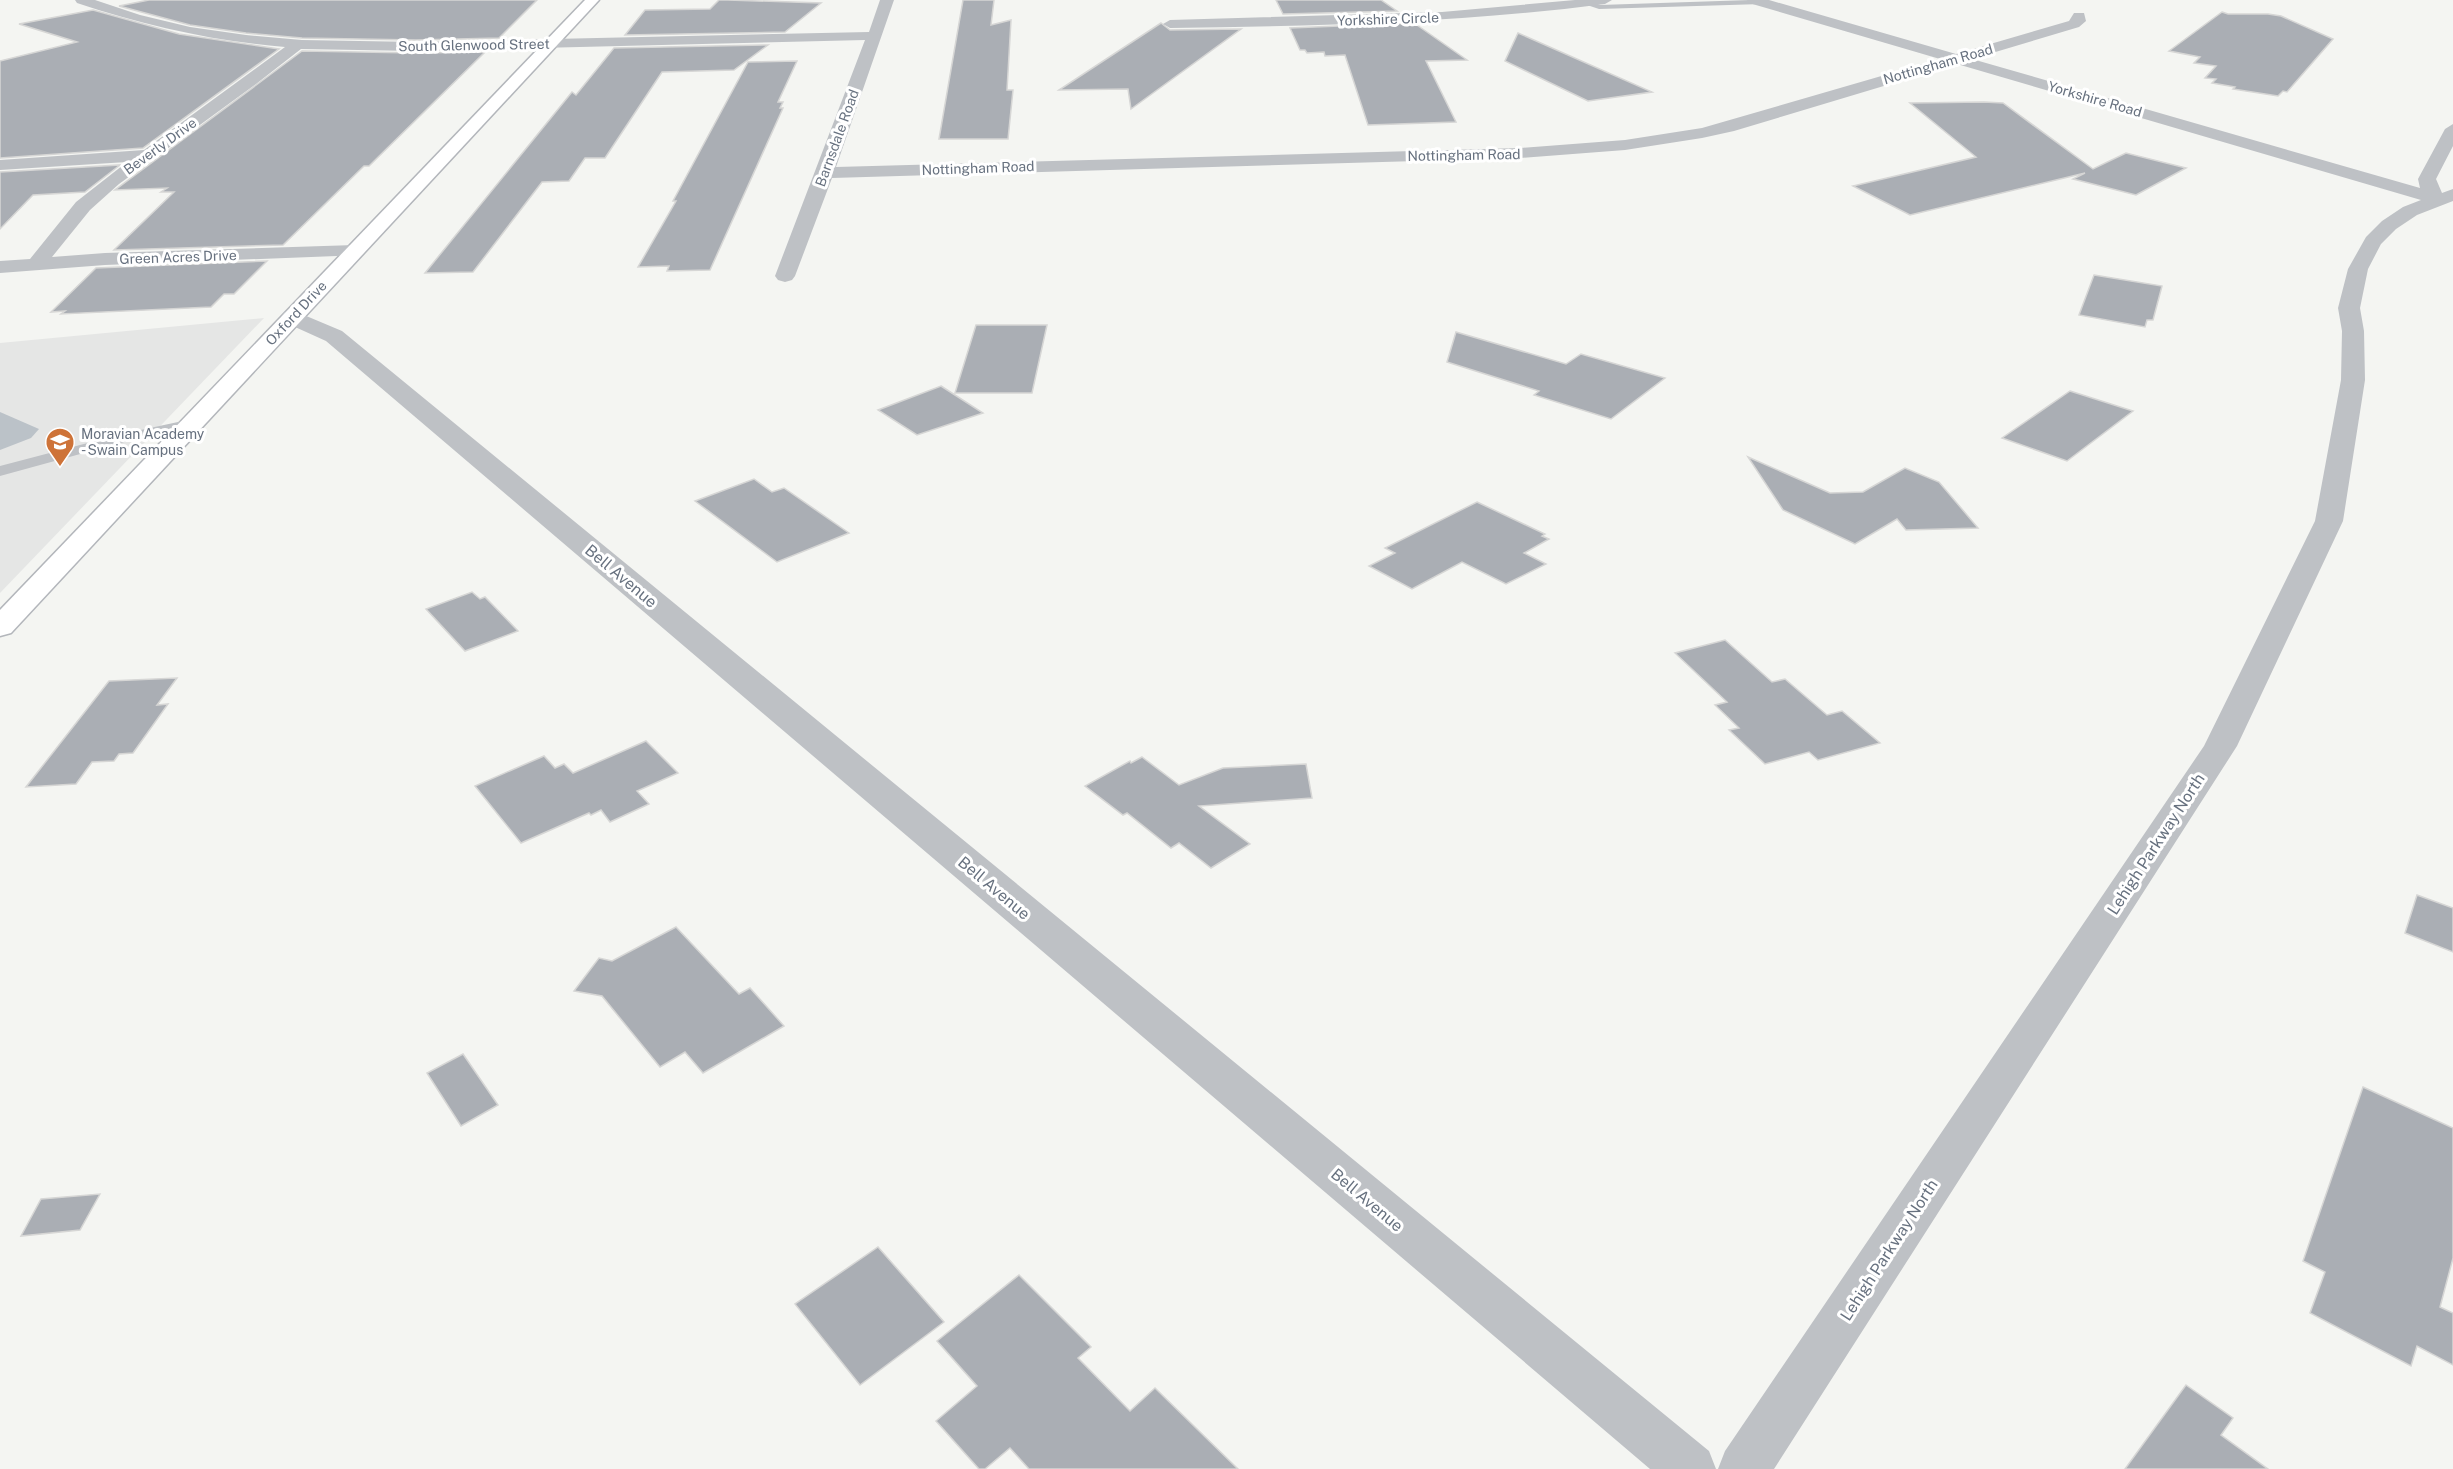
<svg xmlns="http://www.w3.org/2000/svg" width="2453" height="1469" viewBox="0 0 2453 1469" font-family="'Public Sans',sans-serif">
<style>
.built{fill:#e5e6e5}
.water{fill:#bbc2c8}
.building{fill:#aaaeb4;stroke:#d6d6d5;stroke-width:1.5}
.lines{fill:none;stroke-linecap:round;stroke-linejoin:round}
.secondary-casing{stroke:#b3b6bb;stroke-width:3}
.lane{fill:#bec1c5;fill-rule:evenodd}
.street{fill:#bec1c5;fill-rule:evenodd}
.secondary{fill:#fff;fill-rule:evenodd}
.labels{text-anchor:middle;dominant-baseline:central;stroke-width:6;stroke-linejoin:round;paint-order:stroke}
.far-street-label{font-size:14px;fill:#67717f;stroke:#fff}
.far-poi-label{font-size:14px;fill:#67717f;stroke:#fff;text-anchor:start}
.street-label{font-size:16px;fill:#67717f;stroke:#fff}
</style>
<rect width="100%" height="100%" fill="#f4f5f2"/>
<!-- built -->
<polygon class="built" points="264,318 0,593 0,343"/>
<!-- water -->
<polygon class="water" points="0,412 39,429 31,438 0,450"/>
<!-- building -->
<g class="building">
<polygon points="149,0 537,0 499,38 416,40 302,38 246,33 190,25 119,6"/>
<polygon points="719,0 728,0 821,3 785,32 625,35 645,10 710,9"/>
<polygon points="963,0 994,0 991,25 1011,20 1007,90 1013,90 1008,139 939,139"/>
<polygon points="1276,0 1381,0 1397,11 1283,14"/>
<polygon points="93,10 179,34 279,49 143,148 0,158 0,61 77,42 19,24"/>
<polygon points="2222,12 2228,14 2268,14 2281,16 2333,39 2287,92 2283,91 2278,96 2233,89 2235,87 2212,83 2216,79 2205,78 2216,66 2194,63 2200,57 2169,51"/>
<polygon points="1161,23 1170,30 1241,29 1131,109 1128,89 1059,90"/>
<polygon points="1414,23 1467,60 1426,61 1456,122 1368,125 1345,55 1325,56 1324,52 1307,53 1305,50 1300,50 1290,28"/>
<polygon points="1518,33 1652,92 1588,101 1505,61"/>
<polygon points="768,45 734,70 662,72 605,158 585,158 569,181 542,182 473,272 425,273 572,92 576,95 614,48"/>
<polygon points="302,51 416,53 485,52 369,166 364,166 283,245 114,250 174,192 161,192 167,188 115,190"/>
<polygon points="797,61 778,102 783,102 780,108 783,108 710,270 667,271 669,266 638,267 676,201 673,201 748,62"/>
<polygon points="1984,102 2003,103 2093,169 2126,153 2186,168 2136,195 2073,179 2085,173 1910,215 1853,186 1976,157 1910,103"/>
<polygon points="120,165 85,192 33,195 0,229 0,172"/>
<polygon points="267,261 234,294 224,294 211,307 61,314 65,311 51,312 96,268"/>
<polygon points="2094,275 2162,286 2153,320 2147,320 2145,327 2079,315"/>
<polygon points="976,325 1047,325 1032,393 955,393"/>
<polygon points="1456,332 1566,364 1581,354 1665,378 1611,419 1534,395 1539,391 1447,362"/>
<polygon points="941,386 983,413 917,435 878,410"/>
<polygon points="2070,391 2133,411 2067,461 2002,438"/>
<polygon points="1748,457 1830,493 1863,492 1905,468 1939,482 1978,528 1906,530 1897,519 1855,544 1783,510"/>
<polygon points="754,479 772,492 784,488 849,533 777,562 695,501"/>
<polygon points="1477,502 1545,534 1542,536 1549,539 1524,553 1546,564 1506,584 1462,562 1412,589 1369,566 1395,553 1385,548"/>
<polygon points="472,592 480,599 485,597 518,631 465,651 426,609"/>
<polygon points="1725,640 1772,682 1785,679 1827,715 1842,711 1880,743 1818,760 1809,752 1765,764 1729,730 1739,728 1715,705 1727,702 1675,653"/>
<polygon points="177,678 157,705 168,704 133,753 119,754 114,761 92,762 76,784 26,787 109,681"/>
<polygon points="646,741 678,773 637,791 649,804 610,822 601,810 591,815 589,813 521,843 475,786 544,756 555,768 564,764 573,773"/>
<polygon points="1142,757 1179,785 1223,768 1306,764 1312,798 1199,806 1250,844 1211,868 1179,843 1171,848 1127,813 1123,815 1085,786 1130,761 1131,763"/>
<polygon points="2417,895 2453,908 2453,952 2405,933"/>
<polygon points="676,927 739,994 750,988 784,1026 703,1073 685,1052 660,1067 602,996 574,991 599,958 612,961"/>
<polygon points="463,1054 498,1105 461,1126 427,1073"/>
<polygon points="2363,1087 2453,1128 2453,1258 2440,1307 2453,1313 2453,1365 2417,1346 2411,1366 2310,1313 2325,1272 2303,1261"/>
<polygon points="100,1194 80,1230 21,1236 41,1199"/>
<polygon points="878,1247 944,1322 860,1385 795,1304"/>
<polygon points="1019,1275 1091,1347 1078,1358 1130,1411 1155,1388 1238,1469 1029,1469 1010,1448 985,1469 979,1469 936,1421 977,1386 937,1341"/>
<polygon points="2186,1385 2233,1418 2221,1435 2268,1469 2125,1469"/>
</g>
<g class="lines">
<!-- secondary casing -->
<g class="secondary-casing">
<polygon id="secondary" points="585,0 599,0 11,633 0,636 0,610"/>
</g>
<!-- lane -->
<g class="lane">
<polygon points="1585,0 1600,5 1750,0 1766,2 1762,4 1599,9 1584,4"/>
<polygon points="192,419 199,423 197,426 124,442 0,476 0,466 122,434"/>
</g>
<!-- street -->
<g class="street">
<path d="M 75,0 L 95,0 L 140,15 L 190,27 L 246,35 L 302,40 L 416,42 L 869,32 L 880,0 L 894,0 L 836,167 L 1521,148 L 1625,140 L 1702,128 L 1940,59 L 1749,3 L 1747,0 L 1769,0 L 1956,54 L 2069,21 L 2074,13 L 2084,13 L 2086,21 L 2079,27 L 1972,59 L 2420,188 L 2418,179 L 2445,129 L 2453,124 L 2453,146 L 2436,179 L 2442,193 L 2453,189 L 2453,201 L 2417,215 L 2396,229 L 2381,244 L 2368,269 L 2360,308 L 2364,331 L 2365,380 L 2343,521 L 2237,746 L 1774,1469 L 1718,1469 L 1725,1451 L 2204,746 L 2315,521 L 2341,380 L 2342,331 L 2338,308 L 2348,269 L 2366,237 L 2382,221 L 2403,207 L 2421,200 L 1957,64 L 1734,131 L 1702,138 L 1625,150 L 1521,158 L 832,178 L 795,276 L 792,280 L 785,282 L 778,280 L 775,276 L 865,40 L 416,51 L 301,49 L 256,84 L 119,184 L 90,210 L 52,257 L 105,253 L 355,245 L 362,247 L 365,251 L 362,255 L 105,265 L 0,273 L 0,261 L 30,259 L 76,202 L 127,162 L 0,170 L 0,160 L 144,150 L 285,47 C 213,41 146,26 77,3 Z"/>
<path d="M 1575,0 L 1612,0 L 1605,4 C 1460,23 1316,26 1170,28 L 1163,24 L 1170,20 L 1442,12 Z"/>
<polygon points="292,310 342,331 1709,1451 1716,1469 1650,1469 326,341 284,322 281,317 284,312"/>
</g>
<!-- secondary -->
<use href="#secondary" class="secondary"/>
</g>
<!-- icons -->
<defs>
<g id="school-pin" transform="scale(1.5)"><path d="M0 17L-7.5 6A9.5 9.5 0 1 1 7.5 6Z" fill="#ce7338" stroke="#fff"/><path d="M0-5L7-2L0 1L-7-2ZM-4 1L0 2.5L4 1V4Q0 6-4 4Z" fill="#fff"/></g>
</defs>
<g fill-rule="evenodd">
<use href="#school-pin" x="60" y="442"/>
</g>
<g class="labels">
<!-- far-street labels -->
<g class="far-street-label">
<text transform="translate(1388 19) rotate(-2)">Yorkshire Circle</text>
<text transform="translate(474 45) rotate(-1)">South Glenwood Street</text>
<text transform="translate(1938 64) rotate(-16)">Nottingham Road</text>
<text transform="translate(2095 99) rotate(16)">Yorkshire Road</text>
<text transform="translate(837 138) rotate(-70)">Barnsdale Road</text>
<text transform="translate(160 146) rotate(-36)">Beverly Drive</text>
<text transform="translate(1464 155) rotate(-1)">Nottingham Road</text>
<text transform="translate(978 168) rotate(-2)">Nottingham Road</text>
<text transform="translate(178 257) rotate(-2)">Green Acres Drive</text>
<text transform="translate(296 313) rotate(-47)">Oxford Drive</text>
</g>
<!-- far-poi labels -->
<g class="far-poi-label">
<text x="81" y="434">Moravian Academy<tspan x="81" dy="16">- Swain Campus</tspan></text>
</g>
<!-- street labels -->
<g class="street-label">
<text transform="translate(621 576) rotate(40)">Bell Avenue</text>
<text transform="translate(2156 844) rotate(-57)">Lehigh Parkway North</text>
<text transform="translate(994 888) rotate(40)">Bell Avenue</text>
<text transform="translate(1367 1200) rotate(40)">Bell Avenue</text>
<text transform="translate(1889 1250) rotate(-57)">Lehigh Parkway North</text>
</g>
</g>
</svg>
